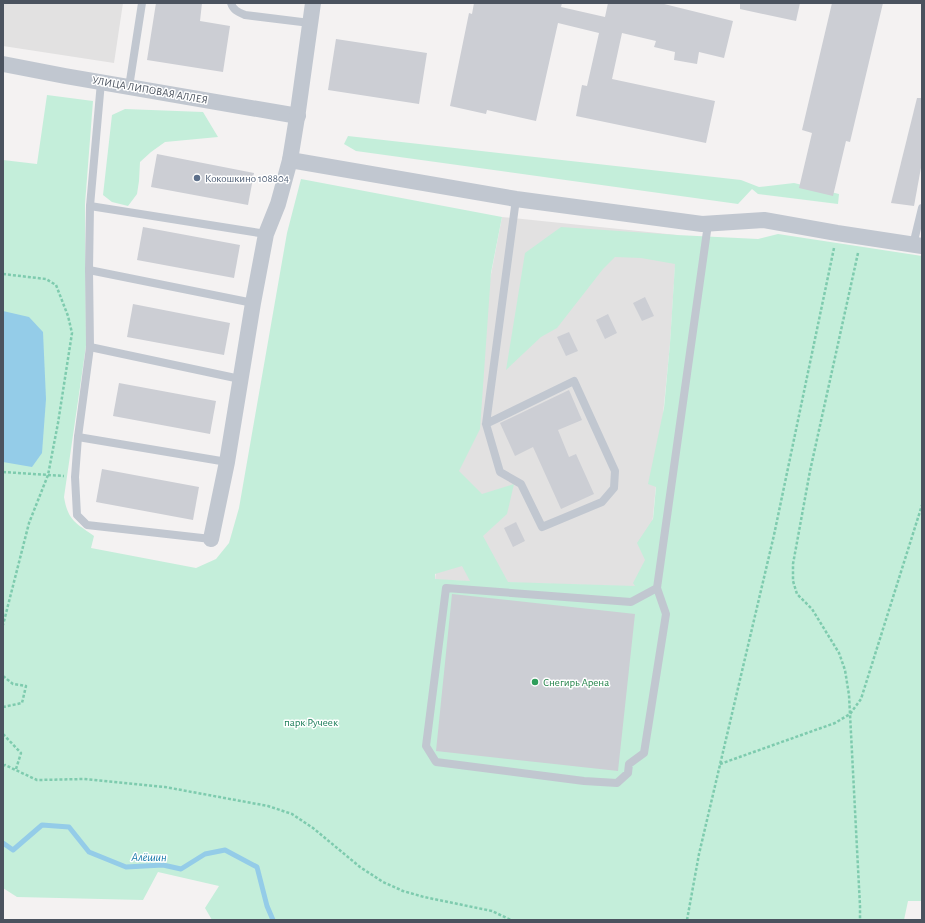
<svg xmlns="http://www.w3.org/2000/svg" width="925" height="923" viewBox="0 0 925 923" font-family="'Alegreya Sans',sans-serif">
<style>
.education{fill:#e2e1e1}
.green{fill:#c4eeda;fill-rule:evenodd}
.water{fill:#94cce8}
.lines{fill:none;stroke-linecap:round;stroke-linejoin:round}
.stream{stroke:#94cce8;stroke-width:5}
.building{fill:#ccced4}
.path{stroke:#7ecbae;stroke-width:2.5;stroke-dasharray:3 2;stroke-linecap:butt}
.lane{stroke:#c1c7d0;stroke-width:8}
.street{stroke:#c1c7d0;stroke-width:16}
.service-dot{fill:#5c6f8a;stroke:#fff;stroke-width:1.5}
.leisure-dot{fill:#2e9e5b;stroke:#fff;stroke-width:1.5}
.labels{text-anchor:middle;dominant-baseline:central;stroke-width:3;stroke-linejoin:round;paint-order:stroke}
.street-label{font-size:11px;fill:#4b535f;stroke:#fff}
.service-label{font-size:11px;fill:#4e5e75;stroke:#fff;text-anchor:start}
.leisure-label{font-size:11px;fill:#27864d;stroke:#fff;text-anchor:start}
.park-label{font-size:11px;fill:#1d7e5a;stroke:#fff}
.water-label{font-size:12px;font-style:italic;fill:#1476a8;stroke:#fff}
</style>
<rect width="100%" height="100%" fill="#f4f2f2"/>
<!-- education -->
<g class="education">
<polygon points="3,3 123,3 114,63 3,46"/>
<polygon points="502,217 677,235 670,344 646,587 435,580 439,545"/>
</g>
<!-- green -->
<g class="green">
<path d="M 47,95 L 93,101 L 85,204 L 86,346 L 64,497 C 68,521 76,523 94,536 L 91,548 L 196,568 L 216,559 L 229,543 L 239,508 L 287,233 L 301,179 L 502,217 L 491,273 L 480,429 L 459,471 L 482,494 L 514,484 L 507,514 L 483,536 L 508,582 L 635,586 L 633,583 L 645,560 L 637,543 L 653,519 L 656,487 L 648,484 L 664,408 L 670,343 L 675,264 L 641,258 L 615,257 L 603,269 L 557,328 L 541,337 L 506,370 L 525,253 L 561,227 L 677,235 L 758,239 L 778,234 L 922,256 L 922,901 L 908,901 L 904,920 L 212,920 L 205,908 L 219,886 L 158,872 L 143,900 L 17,897 L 3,888 L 3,160 L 37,164 ZM 462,566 L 470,581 L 435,579 L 435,574 Z"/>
<polygon points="125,109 203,112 218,137 165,142 151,152 140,162 139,181 137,194 128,206 112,202 103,195 112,115"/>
<polygon points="348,136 741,180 759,187 794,183 839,194 838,204 758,194 752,189 738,204 356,151 344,144"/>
</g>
<!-- water -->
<polygon class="water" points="3,311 29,317 43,332 46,399 42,453 32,467 3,462"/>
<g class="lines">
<!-- stream -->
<polyline class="stream" points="3,843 13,850 42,825 69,827 89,852 126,867 163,865 181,869 205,854 225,850 257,867 267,906 273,920"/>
</g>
<!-- building -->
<g class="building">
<polygon points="156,3 202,3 200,21 230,26 223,72 147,60"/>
<polygon points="474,3 562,3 561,7 605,17 608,3 660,3 733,21 724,58 699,52 697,64 674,60 675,52 654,47 656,41 622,33 612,79 715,101 706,143 576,116 582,85 587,86 599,33 558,23 536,121 487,110 486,114 450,106 469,13 472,14"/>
<polygon points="740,3 800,3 796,21 740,9"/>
<polygon points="832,3 883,3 850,142 846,141 833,196 799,188 812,133 802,130"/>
<polygon points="336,39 427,53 419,104 328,90"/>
<polygon points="917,98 922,98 922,162 914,206 891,203"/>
<polygon points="157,154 254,173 248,205 151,187"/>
<polygon points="143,227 240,245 234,278 137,260"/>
<polygon points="645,297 654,316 642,321 633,303"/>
<polygon points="133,304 230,323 224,355 127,337"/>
<polygon points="608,314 617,333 605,339 596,320"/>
<polygon points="569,332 578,351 566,356 557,337"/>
<polygon points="119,383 216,401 210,434 113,416"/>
<polygon points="569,390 582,420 558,430 569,457 576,454 594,494 561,509 533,447 515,456 500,423"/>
<polygon points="102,469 199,487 193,520 96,502"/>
<polygon points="516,522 525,541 513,547 504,528"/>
<polygon points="452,594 635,614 618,771 436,751"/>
</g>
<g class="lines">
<!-- path -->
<g class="path">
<polyline points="858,253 810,471 793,564 793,581 797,594 812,609 839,653 845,670 849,695 860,906 860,920"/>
<polyline points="3,274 46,279 56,285 68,316 72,333 58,423 48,475 29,523 3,625"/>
<polyline points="3,472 64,476"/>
<polyline points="3,676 13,684 26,686 22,703 3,707"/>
<polyline points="3,734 21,753 16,769"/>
<polyline points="720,764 835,723 850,714 861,699 922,505"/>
<polyline points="3,766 5,765 37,780 84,779 165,787 268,806 292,814 313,828 360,867 383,882 403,891 424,897 492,911 511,920"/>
<polyline points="687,920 699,854 774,535 834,248"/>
</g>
<!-- lane -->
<g class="lane">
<path d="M 231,3 C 233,10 238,12 245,15 L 310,23"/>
<polyline points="101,82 90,206 89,270 90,347 78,437 75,477 77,515 87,525 211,539"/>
<polyline points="129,87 142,3"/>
<polyline points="90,206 266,234"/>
<polyline points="913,245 922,208"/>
<polyline points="89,270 253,303"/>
<polyline points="90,347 240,379"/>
<polyline points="486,424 574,381 615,471 614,488 602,502 542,527 521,484 500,472 486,424 516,199"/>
<polyline points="78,437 227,462"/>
<polyline points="657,588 631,602 446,588 426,746 436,762 584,781 617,783 628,773 629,764 644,753 666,614 657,588 708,224"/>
</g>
<!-- street -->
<g class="street">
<polyline points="3,64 65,76 298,116"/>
<polyline points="290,160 516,199 702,224 764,220 837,233 922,246"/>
<polyline points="211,539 227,462 253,303 266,234 278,204 290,160 298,111 313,3"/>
</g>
</g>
<!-- markers -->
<circle class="service-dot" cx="197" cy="178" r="4"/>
<circle class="leisure-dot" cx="535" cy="682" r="4"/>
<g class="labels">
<!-- street labels -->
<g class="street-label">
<text transform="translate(150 90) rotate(10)">УЛИЦА ЛИПОВАЯ АЛЛЕЯ</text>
</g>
<!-- service labels -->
<g class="service-label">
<text x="205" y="178">Кокошкино 108804</text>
</g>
<!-- leisure labels -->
<g class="leisure-label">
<text x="543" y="682">Снегирь Арена</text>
</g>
<!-- park labels -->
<g class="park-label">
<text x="311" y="722">парк Ручеек</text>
</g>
<!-- water labels -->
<g class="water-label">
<text transform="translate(149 857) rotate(1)">Алёшин</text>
</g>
</g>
<!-- border -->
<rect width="925" height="923" fill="none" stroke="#4b535f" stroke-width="8"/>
</svg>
